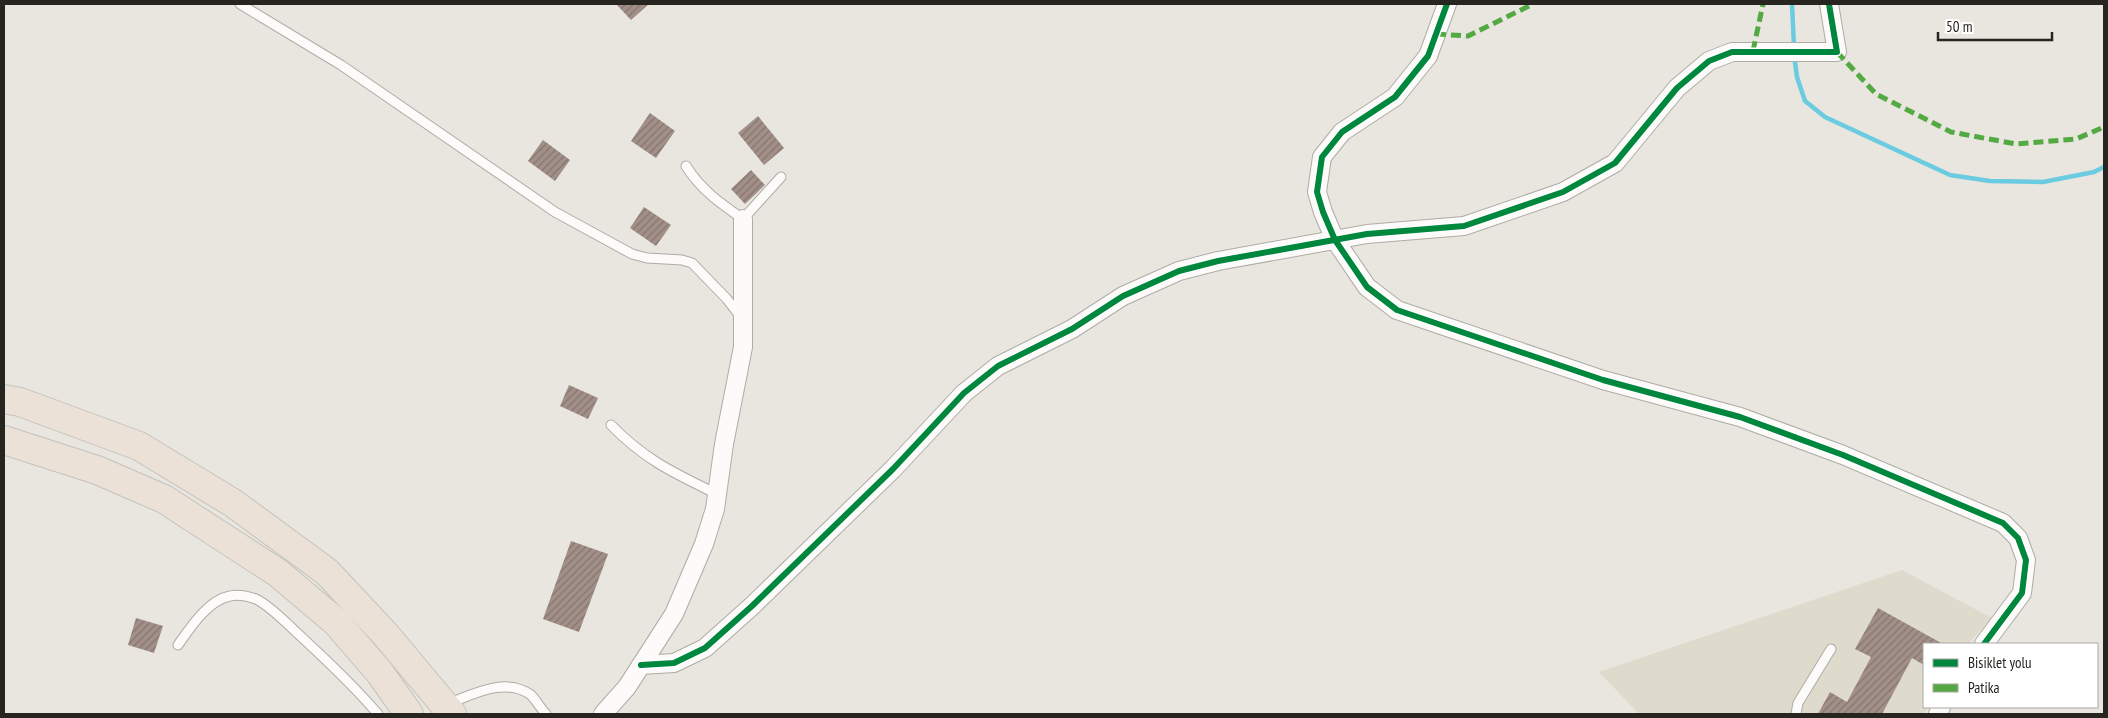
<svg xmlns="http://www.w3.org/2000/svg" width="2108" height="718" viewBox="0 0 2108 718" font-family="'PT Sans Narrow',sans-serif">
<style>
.built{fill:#dedacc}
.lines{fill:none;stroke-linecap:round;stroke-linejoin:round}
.stream{stroke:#6bcbe1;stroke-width:4.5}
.building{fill:url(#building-hatch)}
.lane-casing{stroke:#aeaca6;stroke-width:11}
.street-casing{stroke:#aeaca6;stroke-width:20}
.highway-casing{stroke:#c4c2be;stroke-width:30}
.lane{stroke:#fcfbfa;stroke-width:9}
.street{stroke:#fcfbfa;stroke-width:18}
.highway{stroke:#ebe1d6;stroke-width:28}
.quiet{stroke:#53aa43;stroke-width:5;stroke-dasharray:10 5;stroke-linecap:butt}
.cycleway-casing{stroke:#fff;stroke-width:9}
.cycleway{stroke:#00873e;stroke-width:6}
</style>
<defs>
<pattern id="building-hatch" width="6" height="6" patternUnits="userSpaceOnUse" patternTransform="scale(1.25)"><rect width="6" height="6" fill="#a29088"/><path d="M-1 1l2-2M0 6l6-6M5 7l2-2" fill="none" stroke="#84756f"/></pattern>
</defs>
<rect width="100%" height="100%" fill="#e8e6de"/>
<!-- built -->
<polygon class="built" points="1902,570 1992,618 1968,644 1924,644 1924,707 1929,707 1924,714 1639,714 1599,672"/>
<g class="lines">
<!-- stream -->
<g class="stream">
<polyline points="1792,4 1794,47"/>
<polyline points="1794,55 1797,77 1805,101 1825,117 1950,175 1990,181 2043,182 2094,172 2104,167"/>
</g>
</g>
<!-- building -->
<g class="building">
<polygon points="616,4 649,4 631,20"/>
<polygon points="650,113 675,131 656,158 631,141"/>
<polygon points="758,116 784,148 764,165 738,133"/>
<polygon points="543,140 570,160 555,181 528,161"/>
<polygon points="751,170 765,185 745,204 731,189"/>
<polygon points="644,207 671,225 656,246 630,228"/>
<polygon points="569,385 598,398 588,419 560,406"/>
<polygon points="571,541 608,554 579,632 543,619"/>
<polygon points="1878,608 1943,644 1924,644 1924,665 1912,658 1882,714 1818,714 1830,692 1847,702 1871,657 1855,649"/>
<polygon points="136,618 163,626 154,653 128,645"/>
</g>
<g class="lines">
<!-- lane casing -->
<g class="lane-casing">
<g id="lane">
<polyline points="240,4 341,65 555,212 632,254 647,258 682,260 692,263 726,298 741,317"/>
<path d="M 686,166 C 701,190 720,203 743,219 L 781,177"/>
<path d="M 611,425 C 645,460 674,473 717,494"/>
<path d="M 178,645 C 190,628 208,600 230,596 C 239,594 247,596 256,599 C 270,606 283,620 294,630 C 323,657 352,684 378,714"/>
<path d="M 447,704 C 472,695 505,676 531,695 C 536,700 541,709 546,714"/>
<polyline points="1796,714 1798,703 1831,649"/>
</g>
</g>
<!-- street casing -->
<g class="street-casing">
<g id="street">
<polyline points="1447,4 1428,56 1395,97 1342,132 1322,157 1317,192 1323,212 1335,240 1367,287 1397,310 1603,380 1740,417 1843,455 2003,523 2018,538 2026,560 2022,593 1984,644"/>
<polyline points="641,665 674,663 705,648 752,606 893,469 964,393 998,366 1072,329 1123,296 1179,271 1218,261 1367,234 1464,226 1563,192 1615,163 1677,88 1709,61 1732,52 1837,52 1829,4"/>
<polyline points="603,714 627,687 674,614 704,544 715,509 724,444 743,347 743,219"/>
<polyline points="1938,714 1941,707"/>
</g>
</g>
<!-- highway casing -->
<g class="highway-casing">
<g id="highway">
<polyline points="4,399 20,402 139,446 233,503 327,572 386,635 452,714"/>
<polyline points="4,440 97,470 164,499 278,573 336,622 380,673 409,714"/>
</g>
</g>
<!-- lane -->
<use href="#lane" class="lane"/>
<!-- street -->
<use href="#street" class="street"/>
<!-- highway -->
<use href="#highway" class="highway"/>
<!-- quiet -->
<g class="quiet">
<polyline points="1436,34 1468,36 1533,4"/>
<polyline points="1753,51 1763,4"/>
<polyline points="1837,52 1876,94 1951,132 2016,144 2076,139 2104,127"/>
</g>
<!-- cycleway casing -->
<g class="cycleway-casing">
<g id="cycleway">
<polyline points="1447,4 1428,56 1395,97 1342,132 1322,157 1317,192 1323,212 1335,240 1367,287 1397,310 1603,380 1740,417 1843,455 2003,523 2018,538 2026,560 2022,593 1984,644"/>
<polyline points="641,665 674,663 705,648 752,606 893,469 964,393 998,366 1072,329 1123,296 1179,271 1218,261 1367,234 1464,226 1563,192 1615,163 1677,88 1709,61 1732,52 1837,52 1829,4"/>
</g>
</g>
<!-- cycleway -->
<use href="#cycleway" class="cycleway"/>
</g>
<!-- border -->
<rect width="2108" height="718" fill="none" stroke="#272520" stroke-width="10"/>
<!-- legend -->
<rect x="1923" y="643" width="175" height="65" fill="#ffffff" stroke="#a9a8a6"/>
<rect x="1933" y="659" width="25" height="8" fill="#00873e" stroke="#a9a8a6"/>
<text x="1968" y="668" font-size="15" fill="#272520">Bisiklet yolu</text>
<rect x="1933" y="684" width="25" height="8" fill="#53aa43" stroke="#a9a8a6"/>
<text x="1968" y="693" font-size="15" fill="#272520">Patika</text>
<!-- scale -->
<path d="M1938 32v8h114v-8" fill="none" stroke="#272520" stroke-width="2.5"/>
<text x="1946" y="32" font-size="15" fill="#272520" stroke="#ffffff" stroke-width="4" paint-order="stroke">50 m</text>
</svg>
